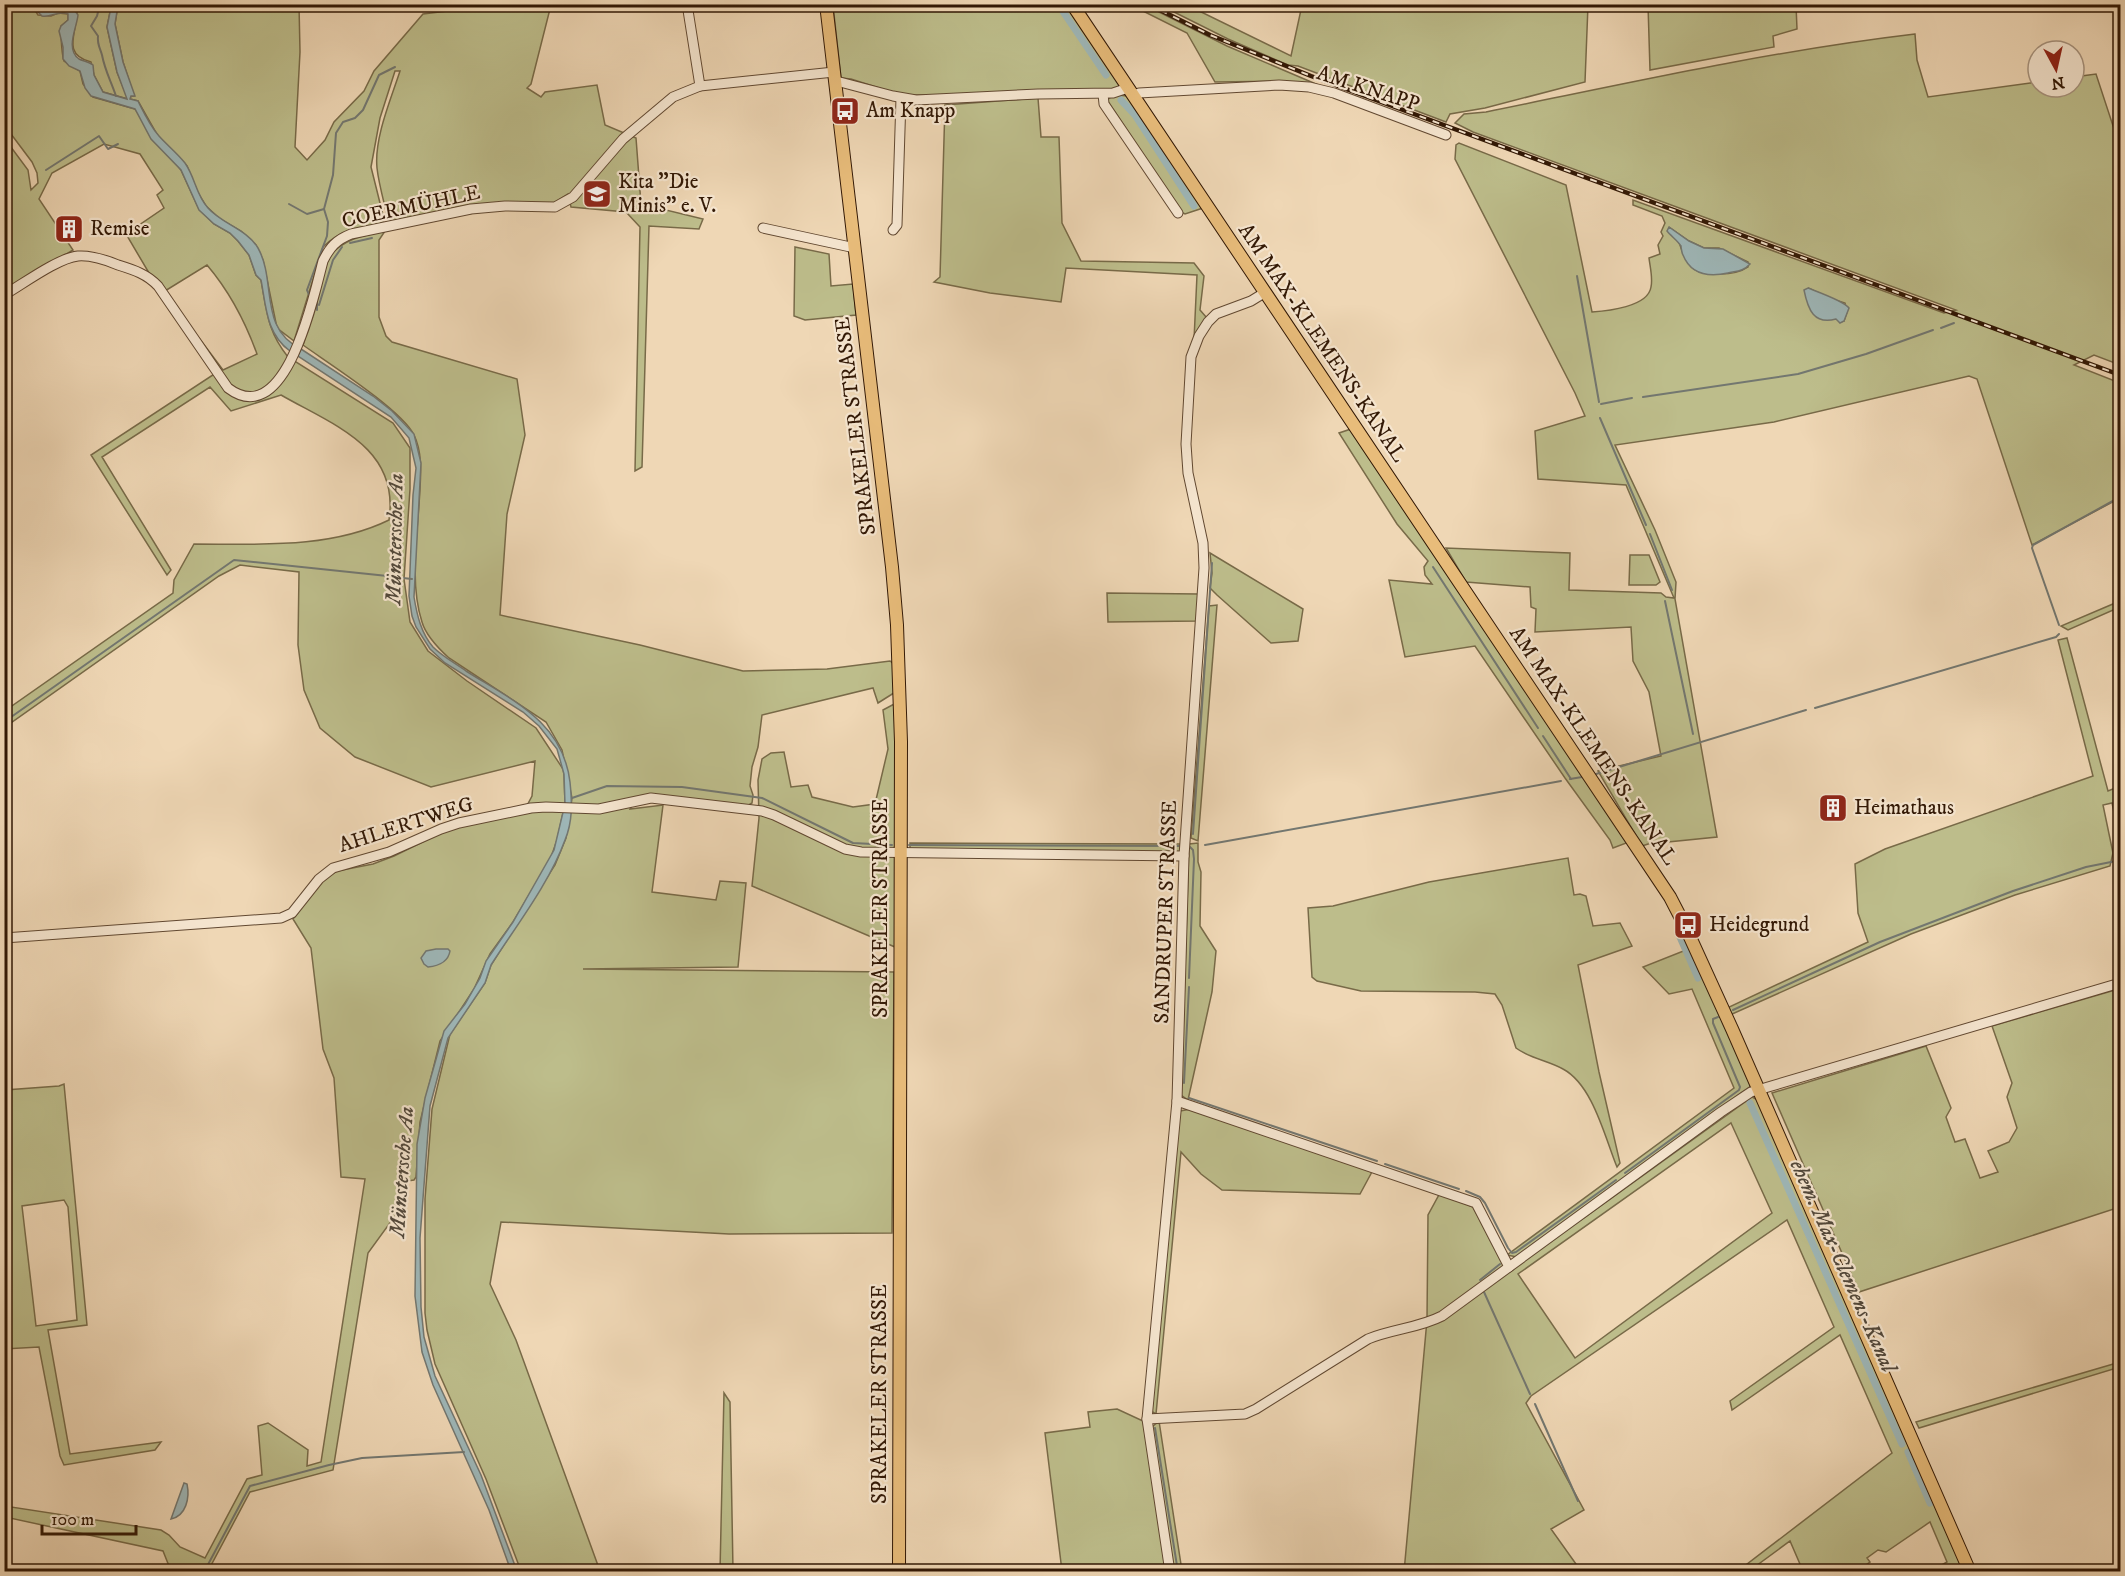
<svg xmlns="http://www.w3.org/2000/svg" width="2125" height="1576" viewBox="0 0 2125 1576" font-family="'IM FELL DW Pica',serif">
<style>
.green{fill:#bdbd8b;stroke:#786a48;stroke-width:1.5;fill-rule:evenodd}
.water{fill:#9eb7b8;stroke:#737770;stroke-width:1.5}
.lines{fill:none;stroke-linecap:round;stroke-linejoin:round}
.stream{stroke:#737770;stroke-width:2}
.canal{stroke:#9eb7b8;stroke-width:7}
.minor-casing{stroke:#614831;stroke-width:11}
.major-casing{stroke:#321805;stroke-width:14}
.minor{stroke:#f5e5cf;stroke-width:9}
.major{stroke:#e8bc7a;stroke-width:12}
.rail-casing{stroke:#321805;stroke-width:4.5}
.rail{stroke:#f5e5cf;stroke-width:2;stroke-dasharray:7;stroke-linecap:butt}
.labels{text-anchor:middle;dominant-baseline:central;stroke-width:4.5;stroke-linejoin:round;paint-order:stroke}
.street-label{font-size:21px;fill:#321805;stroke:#f5e5cf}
.poi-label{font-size:21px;fill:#321805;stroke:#f5e5cf;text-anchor:start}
.water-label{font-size:22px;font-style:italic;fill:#52483b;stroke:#f5e5cf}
</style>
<rect width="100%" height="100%" fill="#efd7b5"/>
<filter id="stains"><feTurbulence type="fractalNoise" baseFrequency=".00333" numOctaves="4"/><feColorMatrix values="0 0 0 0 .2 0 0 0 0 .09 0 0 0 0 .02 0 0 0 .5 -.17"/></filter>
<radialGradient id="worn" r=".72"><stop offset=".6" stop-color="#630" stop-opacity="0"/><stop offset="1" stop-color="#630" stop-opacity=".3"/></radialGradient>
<!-- green -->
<g class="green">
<path d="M 31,4 L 38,15 L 51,16 L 58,13 L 68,14 L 68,20 L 61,26 C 61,37 61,51 64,61 L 80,71 L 83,84 L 93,97 L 135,109 L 181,170 L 199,209 L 214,224 L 230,233 L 238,241 L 249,255 L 256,275 L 261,280 C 267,311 267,331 288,357 L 393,423 L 410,448 L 410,489 L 404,579 L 410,622 L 428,651 L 467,681 L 536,728 L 563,769 L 564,774 L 565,804 L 557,840 L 550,860 L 513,922 L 490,954 L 474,989 L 440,1041 L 420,1122 L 416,1177 L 414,1180 L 400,1182 L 395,1216 L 368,1253 L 333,1470 L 250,1492 L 208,1571 L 171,1571 L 163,1551 L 5,1517 L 5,1506 L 161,1530 L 169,1535 L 180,1547 L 205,1558 L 247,1479 L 262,1475 L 258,1426 L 268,1423 L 308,1450 L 307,1466 L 321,1462 L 365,1179 L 341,1177 L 334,1078 L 323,1049 L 311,948 L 293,919 L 322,880 L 337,871 L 373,864 L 394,856 L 449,829 L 524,811 L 532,796 L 535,761 L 431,787 L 355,757 L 320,728 L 304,690 L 298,645 L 299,572 L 240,565 L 219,576 L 5,727 L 4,708 L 6,710 L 173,593 L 174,580 L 194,544 C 258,544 330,549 389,520 C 400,447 333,425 281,395 L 231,411 L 210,387 L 102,457 L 171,570 L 167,575 L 91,455 L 219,371 L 199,338 L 223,370 L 257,354 C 245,321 230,292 207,265 L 165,291 L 149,273 L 126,234 L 164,208 L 157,195 L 163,190 L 140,154 L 104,144 L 52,173 L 39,199 L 73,250 L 5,292 L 5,139 L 28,170 L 31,190 L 38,183 L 37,173 L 32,162 L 5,126 L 5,5 Z"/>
<path d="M 71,5 L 114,5 L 110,12 L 107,27 L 117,72 L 128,99 L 103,92 L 94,75 L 91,62 C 61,54 77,33 77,12 Z"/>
<path d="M 118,5 L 299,5 L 300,52 L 295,147 L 307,160 L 325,140 L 334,122 L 364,91 L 374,71 L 423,14 L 497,5 L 551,5 L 531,84 L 527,88 L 541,97 L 545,92 L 597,85 L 605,125 L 636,138 L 641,204 L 703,219 L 699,229 L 649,226 L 642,467 L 635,471 L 640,227 L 626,212 L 571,207 L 568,194 L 554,203 L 389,224 C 385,205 379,186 377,168 C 374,138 391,99 400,71 L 395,71 L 380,118 L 371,167 L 384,219 L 382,224 C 356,229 343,228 323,247 L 294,341 L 277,328 L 263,260 L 256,245 L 241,231 L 220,219 L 206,206 L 198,193 L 187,166 L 158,136 L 138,101 L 130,99 L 131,96 L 134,96 L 123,62 L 115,24 Z"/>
<polygon points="833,5 1067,5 1121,86 1119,89 963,95 913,95 898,94 851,79 841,78"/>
<polygon points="1131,5 1145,5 1227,46 1323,87 1282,81 1215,82 1187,33"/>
<polygon points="1160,5 1187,5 1291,56 1302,5 1588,5 1585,82 1485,108 1450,114 1446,122 1298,66 1288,65 1228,39"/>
<polygon points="1648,5 1796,5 1797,29 1773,36 1774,47 1650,70"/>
<path d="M 1915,34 L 1917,60 L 1928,97 L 2038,82 L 2038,87 L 2074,87 L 2074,77 L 2096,74 L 2120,147 L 2120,365 L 2094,355 L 2074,365 L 2120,383 L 2120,498 L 2032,545 L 1977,379 L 1969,376 L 1774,422 L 1615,445 L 1655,530 L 1676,582 L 1675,599 L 1717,837 L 1648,844 L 1642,846 L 1598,771 L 1661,756 L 1649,692 L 1633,661 L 1631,627 L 1535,632 L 1536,609 L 1531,607 L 1530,587 L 1466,582 L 1446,548 L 1570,553 L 1569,590 L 1661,593 L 1666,597 L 1674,598 L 1626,485 L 1538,479 L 1535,431 L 1585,416 L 1575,393 L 1455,159 L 1456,145 L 1459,143 L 1566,185 L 1592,312 C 1607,311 1648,307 1651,287 C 1653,278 1650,267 1649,258 L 1660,254 L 1658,245 L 1663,236 L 1661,232 L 1665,223 L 1662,216 L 1633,205 L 1633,200 L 1944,313 L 1956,310 L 1473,132 L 1455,123 L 1464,114 L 1486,112 C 1628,83 1771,51 1915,34 ZM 1669,227 L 1689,241 L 1704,248 L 1719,248 L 1748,262 L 1748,267 C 1741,272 1729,274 1720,274 C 1697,275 1689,270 1681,248 C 1679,240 1673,233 1669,227 ZM 1808,288 L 1832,299 L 1845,303 L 1847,312 L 1844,321 L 1840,322 Z"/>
<polygon points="1114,95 1129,96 1203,208 1185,214 1181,212 1107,100"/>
<polygon points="1038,98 1041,137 1059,137 1062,223 1081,261 1194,263 1204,276 1200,310 1207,318 1194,340 1197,275 1066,268 1061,302 990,293 934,282 940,277 945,105"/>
<path d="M 385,231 L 379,240 L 379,317 L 386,336 L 392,342 L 517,379 L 525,435 L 507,514 L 500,615 L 640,645 L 743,671 L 827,669 L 890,661 L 894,664 L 897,691 L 878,703 L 873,688 L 762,715 L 758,747 L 752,767 L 750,786 L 753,795 L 752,803 L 747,806 L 635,797 L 630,809 L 663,805 L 652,892 L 716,900 L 720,881 L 746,883 L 738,967 L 583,969 L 894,972 L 892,1233 L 729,1234 L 501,1222 L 490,1284 L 516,1340 L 600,1571 L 521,1571 L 486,1479 L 435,1364 L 427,1330 L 425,1313 L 425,1199 L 432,1109 L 450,1034 L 485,983 L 491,965 L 555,865 L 566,838 L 572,798 L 562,750 L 546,722 L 449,658 C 438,648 426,636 422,622 C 409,583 418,530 420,489 C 421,471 422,451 414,435 C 402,410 328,363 303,345 L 329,256 C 346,238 362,236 385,231 Z"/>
<polygon points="795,247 829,254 831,286 853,284 856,315 805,320 794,316"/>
<polygon points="1351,429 1629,842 1613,848 1610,840 1565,778 1475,646 1405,657 1389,580 1432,584 1425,575 1424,567 1428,561 1397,524 1339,433"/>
<polygon points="1210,553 1303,609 1298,641 1271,643 1217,595 1210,588 1212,573"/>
<polygon points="1630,555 1649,555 1660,582 1656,585 1629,585"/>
<polygon points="1107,593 1199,594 1198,621 1108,622"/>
<polygon points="2120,601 2120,607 2068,630 2061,626"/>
<polygon points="1217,605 1198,841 1191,838 1209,606"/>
<polygon points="2067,638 2108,791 2120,786 2120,840 2112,803 2103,805 2113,853 2110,866 2015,895 1911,934 1730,1015 1727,1008 1868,942 1858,913 1855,864 1885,849 2093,776 2058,640"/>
<polygon points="896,703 895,947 752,886 759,818 758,780 762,759 771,753 784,752 791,787 808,785 812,797 853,807 875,804 888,749 883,710"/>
<polygon points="910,843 1182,844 1181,852 910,851"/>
<polygon points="1198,843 1198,862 1201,872 1200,926 1216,951 1212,992 1188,1100 1181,1095 1189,844"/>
<path d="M 1568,858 L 1574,895 L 1580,894 L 1586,896 L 1593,926 L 1620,923 L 1632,946 L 1578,965 L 1599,1072 L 1620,1163 L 1617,1167 C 1605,1138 1593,1085 1563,1069 C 1549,1061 1529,1058 1516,1048 L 1502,1005 L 1495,994 L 1475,992 L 1361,991 L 1317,981 L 1312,977 L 1308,908 L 1333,906 L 1429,882 Z"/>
<polygon points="2120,925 2120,977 2115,978"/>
<polygon points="1691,948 1751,1086 1742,1092 1522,1254 1517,1257 1507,1255 1734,1088 1692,989 1669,994 1643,967"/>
<polygon points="2115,990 2120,1008 2120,1207 1859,1292 1772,1093 1926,1046 1951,1108 1946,1117 1955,1142 1965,1139 1980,1178 1998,1172 1988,1151 2009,1142 2017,1128 2007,1097 2012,1083 1992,1026"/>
<path d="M 64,1084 L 87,1325 L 48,1330 L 70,1454 L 161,1442 L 155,1450 L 64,1465 L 60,1456 L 39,1347 L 4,1349 L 5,1090 L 59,1086 ZM 64,1200 L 68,1207 L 77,1320 L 36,1326 L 22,1206 Z"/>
<path d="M 1752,1097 L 1758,1100 L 1964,1571 L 1931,1571 L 1947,1562 L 1930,1522 L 1886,1552 L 1878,1550 L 1867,1558 L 1870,1562 L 1857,1571 L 1803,1571 L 1790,1541 L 1749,1571 L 1738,1571 L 1892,1453 L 1840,1335 L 1732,1410 L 1730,1401 L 1834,1327 L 1787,1220 L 1531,1396 L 1526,1403 L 1584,1510 L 1551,1529 L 1581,1571 L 1404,1572 L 1427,1320 L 1428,1215 L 1440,1193 L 1473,1207 L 1504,1266 L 1585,1217 ZM 1731,1123 L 1772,1213 L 1575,1358 L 1518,1274 Z"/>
<polygon points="1191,1109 1373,1170 1360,1194 1222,1190 1201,1174 1181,1152 1156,1414 1151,1411 1180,1111"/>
<polygon points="2120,1362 2120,1367 1919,1428 1916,1422"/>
<polygon points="724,1393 730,1402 733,1570 812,1568 812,1571 720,1571"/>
<polygon points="1117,1409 1143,1421 1166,1571 1062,1571 1045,1433 1090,1427 1088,1412"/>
<polygon points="1159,1421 1182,1571 1174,1571 1152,1427"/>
</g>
<!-- water -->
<g class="water">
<path d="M 31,5 L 42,5 L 48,10 L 61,5 L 71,5 L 78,15 C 77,27 65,49 79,59 C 83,61 89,62 93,65 L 94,75 L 103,92 L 127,99 L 117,72 L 107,27 L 110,12 L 114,5 L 118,5 L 115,24 L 123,62 L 135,96 L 131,96 L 130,99 L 138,101 C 144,113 150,126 159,136 C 167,145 177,153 185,163 C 195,177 196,195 208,208 C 222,224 247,229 258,248 C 277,282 258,328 301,349 L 373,396 L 392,411 L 414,434 L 421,463 L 414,597 C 417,615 421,633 433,647 C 443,657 455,663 466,671 C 512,700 563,722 570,782 C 572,802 573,821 565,840 C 549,884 516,926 491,965 L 485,983 L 448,1038 L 430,1106 L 420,1238 L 421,1307 L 424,1337 L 435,1376 L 481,1475 L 517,1571 L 511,1571 L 489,1510 L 433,1385 L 422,1352 L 415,1296 L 417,1144 L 425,1098 L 444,1031 L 465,1004 L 480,978 L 486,961 L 513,922 L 554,850 L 565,804 L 564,774 L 557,749 L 539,726 L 523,712 L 445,663 L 430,649 L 416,627 L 412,616 L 409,596 L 413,495 L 416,468 L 409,438 L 391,417 L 290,351 C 266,334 266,306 261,280 L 256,275 L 249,255 L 238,241 L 230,233 L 214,224 L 199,210 L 181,170 L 151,139 L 135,109 L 91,96 L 85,88 L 80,71 L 69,66 L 63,59 L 63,47 L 59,31 L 61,26 L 68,20 L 68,14 C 59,10 51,18 42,16 Z"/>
<path d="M 1669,227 L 1689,241 L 1704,248 L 1723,249 L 1750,264 C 1744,271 1737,271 1728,273 C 1710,277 1691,275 1683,255 C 1682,254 1681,247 1681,246 C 1678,241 1671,236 1667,231 Z"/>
<path d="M 1808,288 C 1818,292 1844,301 1849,308 L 1844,321 L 1840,323 L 1836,319 C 1814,325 1808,310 1804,290 Z"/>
<path d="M 436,949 L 448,949 L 450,951 C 448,963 438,966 428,967 L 424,964 L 421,958 L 426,951 Z"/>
<path d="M 184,1483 L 187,1484 C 190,1498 186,1516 171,1519 Z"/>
</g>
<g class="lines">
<!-- stream -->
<g class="stream">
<path d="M 100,4 L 97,16 L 91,26 L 98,36 C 97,44 100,48 102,55 C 105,71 111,81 116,96"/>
<polyline points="46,170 99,136 108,149 118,144"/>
<polyline points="289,204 307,214 324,209"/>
<polyline points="350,243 372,238"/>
<polyline points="1577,276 1599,402"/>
<polyline points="310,297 307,290 327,236 328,222 324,209 333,175 336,133 343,122 355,118 363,110 379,75 395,67"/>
<polyline points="317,302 317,310"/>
<polyline points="319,305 333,260 342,247"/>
<polyline points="1941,328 1954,323"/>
<polyline points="1643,397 1798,374 1866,354 1933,330"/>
<polyline points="1601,404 1632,398"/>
<polyline points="1600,418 1646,525"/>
<polyline points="1650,534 1672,590"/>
<polyline points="1433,567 1538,728"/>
<polyline points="403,578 412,579"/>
<polyline points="1665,601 1693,734"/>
<polyline points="2059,625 2032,548 2033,545 2120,497"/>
<polyline points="1815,708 2056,637 2059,634"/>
<polyline points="4,722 234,560 397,577"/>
<polyline points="1543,736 1571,779"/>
<polyline points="1596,774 1806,710"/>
<polyline points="1570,779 1582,777"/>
<polyline points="572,798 607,786 682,787 762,798 853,843 892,845"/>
<polyline points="1193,834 1212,563"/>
<polyline points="909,845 1183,846"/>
<polyline points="1205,845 1561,781"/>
<polyline points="1189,846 1193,850 1194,859 1189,978"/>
<polyline points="1733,1010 1880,942 2013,891 2086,867 2116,861"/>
<polyline points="1184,1083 1189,987"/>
<polyline points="1189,1098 1377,1161"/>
<polyline points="1385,1164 1459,1189"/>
<polyline points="1625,1173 1739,1090 1740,1087 1713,1023 1713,1019 1718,1017"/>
<polyline points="1466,1191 1480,1197 1485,1203 1508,1248 1512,1253 1516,1252 1616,1180"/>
<polyline points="1480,1280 1500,1264"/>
<polyline points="1484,1292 1530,1394"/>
<polyline points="1535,1404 1578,1501"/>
<polyline points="1155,1428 1178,1572"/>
<polyline points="204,1572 250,1486 329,1465 362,1458 464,1452"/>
</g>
<!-- canal -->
<g class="canal">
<polyline points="1058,4 1106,75"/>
<polyline points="1121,100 1135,115 1194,206"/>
<polyline points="1680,937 1698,978"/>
<polyline points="1750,1103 1902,1444"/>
<polyline points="1908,1452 1930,1503"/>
</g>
<!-- minor casing -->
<g class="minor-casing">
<g id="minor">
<polyline points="687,4 700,86"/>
<polyline points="835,82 840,82 893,96 916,100 1038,94 1113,93 1128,88"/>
<polyline points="1103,94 1104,104 1178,213"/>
<polyline points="1133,96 1139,93 1279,85 1309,87 1334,93 1446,135"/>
<polyline points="763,228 855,248"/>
<polyline points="893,230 897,225 901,98"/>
<path d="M 4,295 C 23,284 58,258 78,256 C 91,255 106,260 118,265 C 134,270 147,274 158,286 L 228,388 C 286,432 314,295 323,261 C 330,247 336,240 351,234 L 471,209 L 505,206 L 555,207 L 573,197 L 623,139 L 673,97 L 700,86 L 834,72"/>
<polyline points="4,938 281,918 292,913 319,879 333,868 389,852 441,829 459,823 531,808 546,807 599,809 651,798 762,811 774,815 845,849 861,852 1184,856"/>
<polyline points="1177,1101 1476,1203 1509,1267"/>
<path d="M 1147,1419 L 1245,1414 L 1256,1409 L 1368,1339 C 1392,1329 1419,1328 1442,1316 L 1721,1112 L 1751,1092 L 2120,983"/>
<polyline points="1170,1572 1147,1419 1177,1101 1184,856 1204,568 1203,543 1188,473 1186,444 1191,357 1199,336 1208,322 1216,314 1251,301 1264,293"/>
</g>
</g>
<!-- major casing -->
<g class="major-casing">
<g id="major">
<polyline points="826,4 892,567 897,625 901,742 899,1572"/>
<polyline points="1072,4 1670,897 1685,926 1732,1029 1970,1572"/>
</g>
</g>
<!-- minor -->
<use href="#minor" class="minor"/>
<!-- major -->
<use href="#major" class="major"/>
<!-- rail casing -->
<g class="rail-casing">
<polyline id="rail" points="1148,4 1210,35 1311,76 2120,375"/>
</g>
<!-- rail -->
<use href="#rail" class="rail"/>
</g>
<!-- icons -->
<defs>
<g id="bus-square" transform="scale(1.5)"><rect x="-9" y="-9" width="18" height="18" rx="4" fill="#8f2418" stroke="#f5e5cf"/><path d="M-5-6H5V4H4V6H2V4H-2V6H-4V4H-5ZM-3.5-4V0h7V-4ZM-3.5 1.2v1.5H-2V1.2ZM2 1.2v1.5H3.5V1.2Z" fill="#fff"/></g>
<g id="school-square" transform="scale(1.5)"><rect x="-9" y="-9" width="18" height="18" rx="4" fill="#8f2418" stroke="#f5e5cf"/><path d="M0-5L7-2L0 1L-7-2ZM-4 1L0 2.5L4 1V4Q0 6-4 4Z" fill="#fff"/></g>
<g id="building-square" transform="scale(1.5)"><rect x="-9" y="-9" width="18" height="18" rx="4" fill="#8f2418" stroke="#f5e5cf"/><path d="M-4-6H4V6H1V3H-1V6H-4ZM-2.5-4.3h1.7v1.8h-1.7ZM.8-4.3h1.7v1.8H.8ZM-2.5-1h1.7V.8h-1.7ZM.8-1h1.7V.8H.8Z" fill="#fff"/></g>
</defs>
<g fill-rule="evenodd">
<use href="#bus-square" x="845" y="111"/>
<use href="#school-square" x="597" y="194"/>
<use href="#building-square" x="69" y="229"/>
<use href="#building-square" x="1833" y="808"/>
<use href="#bus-square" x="1688" y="925"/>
</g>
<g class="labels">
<!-- street labels -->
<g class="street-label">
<text transform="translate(1368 89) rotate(18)">AM KNAPP</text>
<text transform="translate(411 207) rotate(-12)">COERMÜHLE</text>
<text transform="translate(1322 343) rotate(56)">AM MAX-KLEMENS-KANAL</text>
<text transform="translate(856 426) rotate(-97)">SPRAKELER STRASSE</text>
<text transform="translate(1593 746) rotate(56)">AM MAX-KLEMENS-KANAL</text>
<text transform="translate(406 825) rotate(-18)">AHLERTWEG</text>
<text transform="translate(881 908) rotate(-90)">SPRAKELER STRASSE</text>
<text transform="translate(1166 912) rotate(-88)">SANDRUPER STRASSE</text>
<text transform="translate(880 1394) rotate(-90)">SPRAKELER STRASSE</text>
</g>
<!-- poi labels -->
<g class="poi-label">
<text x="866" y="111">Am Knapp</text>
<text x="618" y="182">Kita "Die<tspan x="618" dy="24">Minis" e. V.</tspan></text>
<text x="90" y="229">Remise</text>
<text x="1854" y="808">Heimathaus</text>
<text x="1709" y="925">Heidegrund</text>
</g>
<!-- water labels -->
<g class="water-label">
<text transform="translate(395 539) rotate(-89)">Münstersche Aa</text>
<text transform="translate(402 1172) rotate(-86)">Münstersche Aa</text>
<text transform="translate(1843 1266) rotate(66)">ehem. Max-Clemens-Kanal</text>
</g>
</g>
<!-- margin -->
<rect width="2125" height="1576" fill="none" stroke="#efd7b5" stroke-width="24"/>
<rect x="6" y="6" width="2113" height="1564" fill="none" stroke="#321805" stroke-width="3"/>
<rect x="12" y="12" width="2101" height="1552" fill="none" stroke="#321805" stroke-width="1.5"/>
<!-- north arrow -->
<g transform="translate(2056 69) rotate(172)"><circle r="28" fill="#f5e5cf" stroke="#a7937e" stroke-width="1.5"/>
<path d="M0-4.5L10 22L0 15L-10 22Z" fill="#8f2418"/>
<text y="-9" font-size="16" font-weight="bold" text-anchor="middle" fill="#321805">N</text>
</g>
<!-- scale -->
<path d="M42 1525v9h94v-9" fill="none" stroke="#321805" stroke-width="3"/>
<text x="51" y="1525" font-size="18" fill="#321805" stroke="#f5e5cf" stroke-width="4.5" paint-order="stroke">100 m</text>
<rect width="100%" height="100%" filter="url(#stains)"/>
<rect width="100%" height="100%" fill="url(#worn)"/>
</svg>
